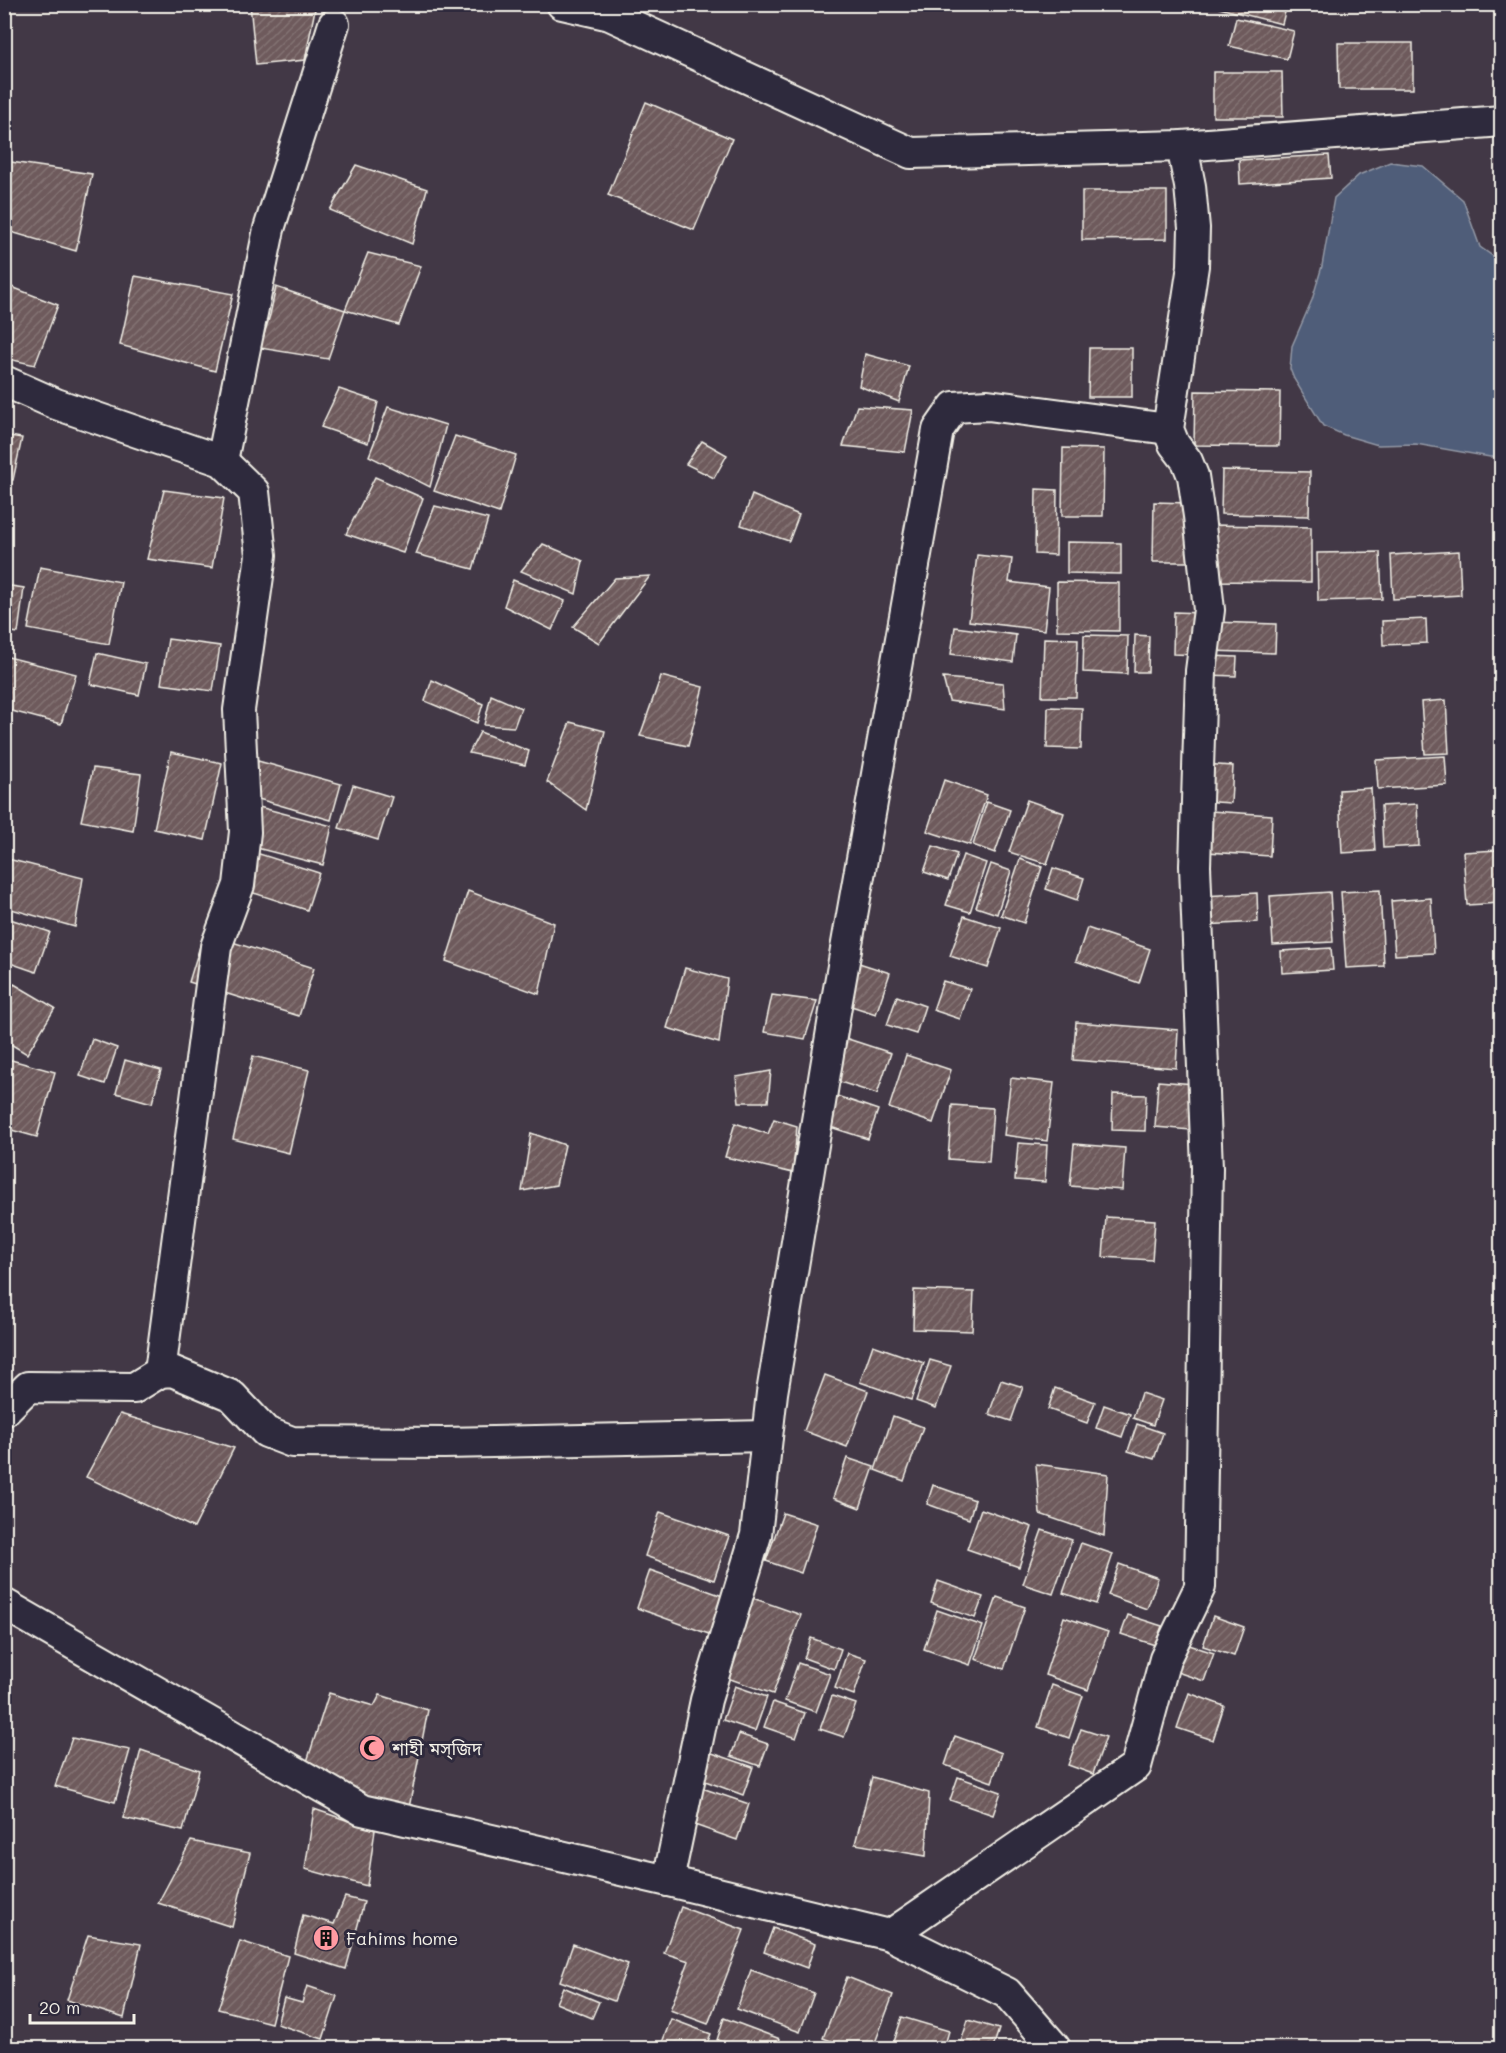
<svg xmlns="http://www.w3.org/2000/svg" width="1506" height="2053" viewBox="0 0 1506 2053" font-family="Mali,'Noto Sans Bengali',sans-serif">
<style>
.water{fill:#505d79;stroke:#9298a5;stroke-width:1.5}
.building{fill:url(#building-hatch);stroke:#f4f1e8;stroke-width:1.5}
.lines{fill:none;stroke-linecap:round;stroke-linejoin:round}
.minor-casing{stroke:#f4f1e8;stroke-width:34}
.minor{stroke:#2f2a3d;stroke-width:30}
.labels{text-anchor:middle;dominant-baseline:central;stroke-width:6;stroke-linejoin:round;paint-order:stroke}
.poi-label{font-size:18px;fill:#f4f1e8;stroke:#2f2a3d;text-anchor:start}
</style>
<defs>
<pattern id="building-hatch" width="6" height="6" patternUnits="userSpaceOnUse" patternTransform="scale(1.5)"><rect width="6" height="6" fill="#6e5a5c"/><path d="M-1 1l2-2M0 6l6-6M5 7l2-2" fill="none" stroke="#837273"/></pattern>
</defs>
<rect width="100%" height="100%" fill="#423846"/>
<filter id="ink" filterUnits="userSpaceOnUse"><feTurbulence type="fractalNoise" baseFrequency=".0167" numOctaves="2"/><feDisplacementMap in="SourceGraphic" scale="12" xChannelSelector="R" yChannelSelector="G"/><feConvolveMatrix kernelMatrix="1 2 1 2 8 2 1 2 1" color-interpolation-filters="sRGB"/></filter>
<g filter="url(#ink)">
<!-- water -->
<polygon class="water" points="1390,162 1423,166 1463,200 1480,247 1501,262 1501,456 1490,457 1416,444 1378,445 1344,435 1323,426 1294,379 1290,369 1292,346 1312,300 1322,266 1334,198 1359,175"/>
<!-- building -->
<g class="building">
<polygon points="250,4 316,4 305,60 256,65"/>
<polygon points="1219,4 1287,4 1282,24 1219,8"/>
<polygon points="1236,18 1294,31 1287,59 1229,46"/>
<polygon points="1338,43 1413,43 1413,89 1339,89"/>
<polygon points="1213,72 1282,72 1283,117 1213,117"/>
<polygon points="646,102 732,139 694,230 608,195"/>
<polygon points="1329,155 1331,178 1240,184 1239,160"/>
<polygon points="4,161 92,174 76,251 4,230"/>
<polygon points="356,165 427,189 412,244 330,210"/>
<polygon points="1082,191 1167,191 1167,239 1082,240"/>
<polygon points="368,253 421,266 399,325 345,310"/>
<polygon points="135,276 233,294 215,371 120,345"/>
<polygon points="4,284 58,305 35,365 4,358"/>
<polygon points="276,287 345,310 328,359 260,348 270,315"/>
<polygon points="1089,348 1132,348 1132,397 1088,397"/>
<polygon points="865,354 909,366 899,402 859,386"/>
<polygon points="339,389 378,402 368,443 321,427"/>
<polygon points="1195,391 1280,392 1279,446 1194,445"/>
<polygon points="857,406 913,410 905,452 843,446"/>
<polygon points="388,407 446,425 430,487 369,456"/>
<polygon points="4,435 22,438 13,480 4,479"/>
<polygon points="455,436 516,455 499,513 434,491"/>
<polygon points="702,441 727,455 714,478 686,464"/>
<polygon points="1063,448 1104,449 1103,516 1062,516"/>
<polygon points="1222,470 1310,472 1309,516 1221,514"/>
<polygon points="375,477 423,498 403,553 346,534"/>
<polygon points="1036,489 1057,490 1056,555 1035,554"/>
<polygon points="164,490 224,498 212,568 147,559"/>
<polygon points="752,495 799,515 789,541 741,525"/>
<polygon points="1154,502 1189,503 1189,562 1153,562"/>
<polygon points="435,506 488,519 473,569 416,554"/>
<polygon points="1212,525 1311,527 1311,582 1211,581"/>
<polygon points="1067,542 1121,543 1121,574 1067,573"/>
<polygon points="543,544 583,561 576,594 521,571"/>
<polygon points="1459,551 1461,595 1393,599 1391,555"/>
<polygon points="1380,552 1382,599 1318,601 1317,553"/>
<polygon points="977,555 1012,559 1009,582 1049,587 1044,630 969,621"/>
<polygon points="40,567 121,582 109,644 28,629"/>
<polygon points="650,576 599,643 573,627 615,578"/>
<polygon points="513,580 565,601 552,630 504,606"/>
<polygon points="1057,582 1119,583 1119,631 1057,630"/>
<polygon points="4,585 24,588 18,633 4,631"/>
<polygon points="1174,612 1201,613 1200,655 1173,654"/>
<polygon points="1426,619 1427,643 1383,645 1382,621"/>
<polygon points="1212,622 1276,624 1275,653 1211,651"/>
<polygon points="955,627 1016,635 1013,662 951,654"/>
<polygon points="1084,635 1128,636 1127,674 1083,672"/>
<polygon points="1135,635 1149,636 1148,672 1134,672"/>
<polygon points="1044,638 1078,639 1076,697 1042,697"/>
<polygon points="168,639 220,646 213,691 161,684"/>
<polygon points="97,653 146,664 139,695 90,684"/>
<polygon points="4,656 76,674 61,724 4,709"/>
<polygon points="1209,656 1237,657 1236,676 1208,675"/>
<polygon points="661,676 703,687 688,746 640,736"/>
<polygon points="943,678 1003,683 1005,709 949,701"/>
<polygon points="432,680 483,704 477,723 425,701"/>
<polygon points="491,695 521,708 514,727 484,725"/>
<polygon points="1446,700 1449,753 1425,754 1421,702"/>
<polygon points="1048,707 1082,708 1081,749 1047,748"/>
<polygon points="570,722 605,731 586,810 547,782"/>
<polygon points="480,732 529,751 525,765 469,753"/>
<polygon points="171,752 222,763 205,840 154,829"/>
<polygon points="1445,756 1447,785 1378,789 1376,760"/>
<polygon points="258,761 341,784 331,820 248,796"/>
<polygon points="1203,764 1233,766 1231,803 1201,801"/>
<polygon points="93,768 141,774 133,831 81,821"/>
<polygon points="944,780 987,795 970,845 927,831"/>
<polygon points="353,785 392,797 378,840 339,828"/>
<polygon points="1371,788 1375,851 1342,853 1339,790"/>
<polygon points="1027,800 1064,813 1047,864 1009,852"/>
<polygon points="987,802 1010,810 995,853 973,845"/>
<polygon points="1417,804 1419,846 1383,848 1381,806"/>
<polygon points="259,807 332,826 323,865 249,846"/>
<polygon points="1210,811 1272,815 1270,856 1207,852"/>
<polygon points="933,846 957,854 948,880 924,872"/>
<polygon points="244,849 319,873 307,910 232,886"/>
<polygon points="1498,850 1501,903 1467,905 1463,852"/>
<polygon points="963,855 986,863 970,912 946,905"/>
<polygon points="4,858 83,878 75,927 4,907"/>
<polygon points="1020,859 1042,867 1024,923 1001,915"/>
<polygon points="991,864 1011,871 997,914 976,907"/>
<polygon points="1053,868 1084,878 1077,900 1046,889"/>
<polygon points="1380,890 1384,966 1346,968 1341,892"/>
<polygon points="468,891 554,923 539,994 446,961"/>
<polygon points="1330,892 1333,942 1273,945 1270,896"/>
<polygon points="1257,893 1258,922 1205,925 1203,896"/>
<polygon points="1431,898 1434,953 1395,955 1391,901"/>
<polygon points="964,916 1001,928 988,968 950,956"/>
<polygon points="4,917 50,932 36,972 4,961"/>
<polygon points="1087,928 1150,949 1139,983 1076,961"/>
<polygon points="204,933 314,968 299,1016 189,982"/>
<polygon points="1331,948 1333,970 1282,973 1281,951"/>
<polygon points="859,963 890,973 876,1014 845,1004"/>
<polygon points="685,968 727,979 719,1043 667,1028"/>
<polygon points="943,981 970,989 960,1019 933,1010"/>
<polygon points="14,984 55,1008 27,1054 4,1040 4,1000"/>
<polygon points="772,995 817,1001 805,1039 764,1032"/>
<polygon points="897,996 925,1006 916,1034 887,1025"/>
<polygon points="1076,1022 1178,1030 1176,1068 1073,1060"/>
<polygon points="845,1038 891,1053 877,1094 831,1079"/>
<polygon points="92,1039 117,1048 105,1084 80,1076"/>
<polygon points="906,1055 951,1070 933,1123 889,1108"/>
<polygon points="253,1056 309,1070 289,1153 233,1139"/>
<polygon points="4,1058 55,1072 37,1137 4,1128"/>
<polygon points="125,1060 161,1070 152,1103 116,1093"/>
<polygon points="771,1071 768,1102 739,1102 736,1077"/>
<polygon points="1011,1078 1054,1083 1047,1141 1004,1135"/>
<polygon points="1158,1081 1194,1084 1191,1130 1155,1127"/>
<polygon points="1113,1094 1146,1095 1145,1131 1112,1130"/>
<polygon points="837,1096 878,1110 868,1139 827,1126"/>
<polygon points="952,1105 993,1108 989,1162 948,1159"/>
<polygon points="774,1119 797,1126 793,1173 725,1157 735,1123 768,1134"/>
<polygon points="531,1133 565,1145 556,1185 522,1191"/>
<polygon points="1018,1143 1047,1145 1045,1182 1015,1180"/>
<polygon points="1074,1144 1125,1148 1122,1190 1070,1186"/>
<polygon points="1106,1217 1155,1220 1152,1260 1103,1257"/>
<polygon points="914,1290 974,1292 972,1331 913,1329"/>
<polygon points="873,1345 924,1363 911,1400 860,1382"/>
<polygon points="930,1360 951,1366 936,1408 916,1401"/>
<polygon points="825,1375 868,1391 847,1447 804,1431"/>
<polygon points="1001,1380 1023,1387 1011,1421 989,1414"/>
<polygon points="1055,1388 1095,1402 1087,1423 1048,1409"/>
<polygon points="1141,1393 1162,1400 1153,1425 1133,1418"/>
<polygon points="1104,1405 1130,1414 1122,1437 1096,1428"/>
<polygon points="120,1414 234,1448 194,1528 86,1477"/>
<polygon points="893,1416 923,1427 904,1481 875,1470"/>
<polygon points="1137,1424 1163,1433 1154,1459 1128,1451"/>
<polygon points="847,1458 874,1467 860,1508 833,1498"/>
<polygon points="1036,1464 1108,1474 1104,1536 1040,1514"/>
<polygon points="933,1485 975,1500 969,1519 927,1504"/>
<polygon points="981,1509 1032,1527 1019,1567 967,1549"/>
<polygon points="660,1512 729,1536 714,1580 645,1556"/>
<polygon points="783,1513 817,1524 801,1573 766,1561"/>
<polygon points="1042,1530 1072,1540 1053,1594 1023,1584"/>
<polygon points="1081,1543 1113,1554 1096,1604 1063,1593"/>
<polygon points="1119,1564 1158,1578 1147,1609 1108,1595"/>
<polygon points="650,1570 731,1599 717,1637 637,1608"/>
<polygon points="938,1581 983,1597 975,1618 931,1603"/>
<polygon points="747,1596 801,1615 773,1694 719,1675"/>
<polygon points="997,1597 1025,1607 1004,1669 975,1659"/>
<polygon points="937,1610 983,1626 970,1665 924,1649"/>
<polygon points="1128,1615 1162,1626 1155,1645 1121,1634"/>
<polygon points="1213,1616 1244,1627 1234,1656 1203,1646"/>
<polygon points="1064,1617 1108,1632 1088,1690 1045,1675"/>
<polygon points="811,1638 841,1649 834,1669 804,1658"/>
<polygon points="1186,1644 1214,1653 1204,1681 1177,1672"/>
<polygon points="847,1653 866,1659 854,1695 835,1688"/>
<polygon points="798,1663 830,1674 816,1712 785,1701"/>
<polygon points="1052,1685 1083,1696 1069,1738 1038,1727"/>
<polygon points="735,1686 767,1697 755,1731 723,1720"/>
<polygon points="329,1693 374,1706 380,1695 428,1710 408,1813 304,1771"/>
<polygon points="1189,1693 1224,1706 1213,1740 1177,1728"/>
<polygon points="832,1696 856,1704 844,1737 820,1729"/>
<polygon points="773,1702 805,1713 796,1738 764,1727"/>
<polygon points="1081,1729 1106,1737 1093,1774 1068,1765"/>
<polygon points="739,1734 768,1744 760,1766 731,1756"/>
<polygon points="955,1736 1002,1753 992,1782 945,1765"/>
<polygon points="72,1738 130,1750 115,1802 55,1786"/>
<polygon points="141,1750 199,1770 183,1831 123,1818"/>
<polygon points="709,1752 753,1767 743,1795 700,1779"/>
<polygon points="872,1777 929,1793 926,1856 855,1844"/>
<polygon points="958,1777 1001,1792 993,1815 950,1800"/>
<polygon points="702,1788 749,1804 737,1840 689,1823"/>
<polygon points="314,1809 375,1830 367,1886 305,1869"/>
<polygon points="191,1841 250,1853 232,1927 158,1903"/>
<polygon points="345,1897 364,1902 346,1969 294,1953 303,1915 334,1924"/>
<polygon points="681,1907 744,1930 708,2024 670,2010 689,1961 664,1953"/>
<polygon points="773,1928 815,1944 807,1968 764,1952"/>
<polygon points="88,1935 141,1944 124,2018 67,2000"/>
<polygon points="240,1941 288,1956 271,2023 218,2009"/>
<polygon points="573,1944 628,1964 614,2001 560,1981"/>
<polygon points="751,1970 814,1993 800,2032 737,2009"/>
<polygon points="847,1977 893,1995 873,2048 850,2048 823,2038"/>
<polygon points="307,1986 337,1996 323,2039 277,2024 284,1998 302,2003"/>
<polygon points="563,1987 599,2002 592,2018 556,2003"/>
<polygon points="902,2017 949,2031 944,2048 892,2048"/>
<polygon points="724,2018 780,2039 776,2048 739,2048 717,2040"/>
<polygon points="671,2019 711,2034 705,2048 660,2048"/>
<polygon points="968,2020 999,2029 993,2048 959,2048"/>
</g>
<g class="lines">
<!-- minor casing -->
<g class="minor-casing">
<g id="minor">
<polyline points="562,4 610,15 911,153 1182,146 1502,121"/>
<polyline points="4,381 56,404 222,461 254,492 261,555 239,710 245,832 239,885 216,947 160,1372"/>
<polyline points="222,461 269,229 334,24"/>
<polyline points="4,1411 28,1387 134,1388 160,1372 172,1371 232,1396 266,1432 292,1442 444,1443 767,1436"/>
<polyline points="4,1604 362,1810 668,1881 890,1935 1007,1993 1055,2048"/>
<polyline points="668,1881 706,1700 756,1535 772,1393 837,1000 938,430 954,407 988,405 1168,429"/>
<polyline points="890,1935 1136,1766 1165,1659 1200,1587 1207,1168 1195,866 1201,671 1209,610 1199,516 1193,476 1187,461 1174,444 1168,429 1193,266 1194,228 1190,186 1182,146"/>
</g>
</g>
<!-- minor -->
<use href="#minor" class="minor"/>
</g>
</g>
<!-- icons -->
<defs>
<g id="mosque-disc" transform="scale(1.35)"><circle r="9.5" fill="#ff9aa2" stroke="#2f2a3d"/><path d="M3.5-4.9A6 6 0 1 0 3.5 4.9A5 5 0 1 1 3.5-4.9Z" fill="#111"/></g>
<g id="building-disc" transform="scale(1.35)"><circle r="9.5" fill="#ff9aa2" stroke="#2f2a3d"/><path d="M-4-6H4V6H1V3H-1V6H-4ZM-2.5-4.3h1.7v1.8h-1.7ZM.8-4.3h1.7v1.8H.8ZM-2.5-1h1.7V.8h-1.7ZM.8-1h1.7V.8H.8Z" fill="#111"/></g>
</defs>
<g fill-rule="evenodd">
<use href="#mosque-disc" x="372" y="1748"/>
<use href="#building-disc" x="326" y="1938"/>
</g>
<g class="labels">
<!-- poi labels -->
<g class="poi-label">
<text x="392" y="1748">শাহী মস্জিদ</text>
<text x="346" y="1938">Fahims home</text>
</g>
</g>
<!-- margin -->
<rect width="1506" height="2053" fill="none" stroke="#2f2a3d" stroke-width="24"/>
<rect x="12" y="12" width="1482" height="2029" fill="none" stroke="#f4f1e8" stroke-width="2" filter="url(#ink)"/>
<!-- scale -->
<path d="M30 2014v9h104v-9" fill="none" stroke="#f4f1e8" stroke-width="3"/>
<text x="39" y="2014" font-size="18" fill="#f4f1e8" stroke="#2f2a3d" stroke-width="4.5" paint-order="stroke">20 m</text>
</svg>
